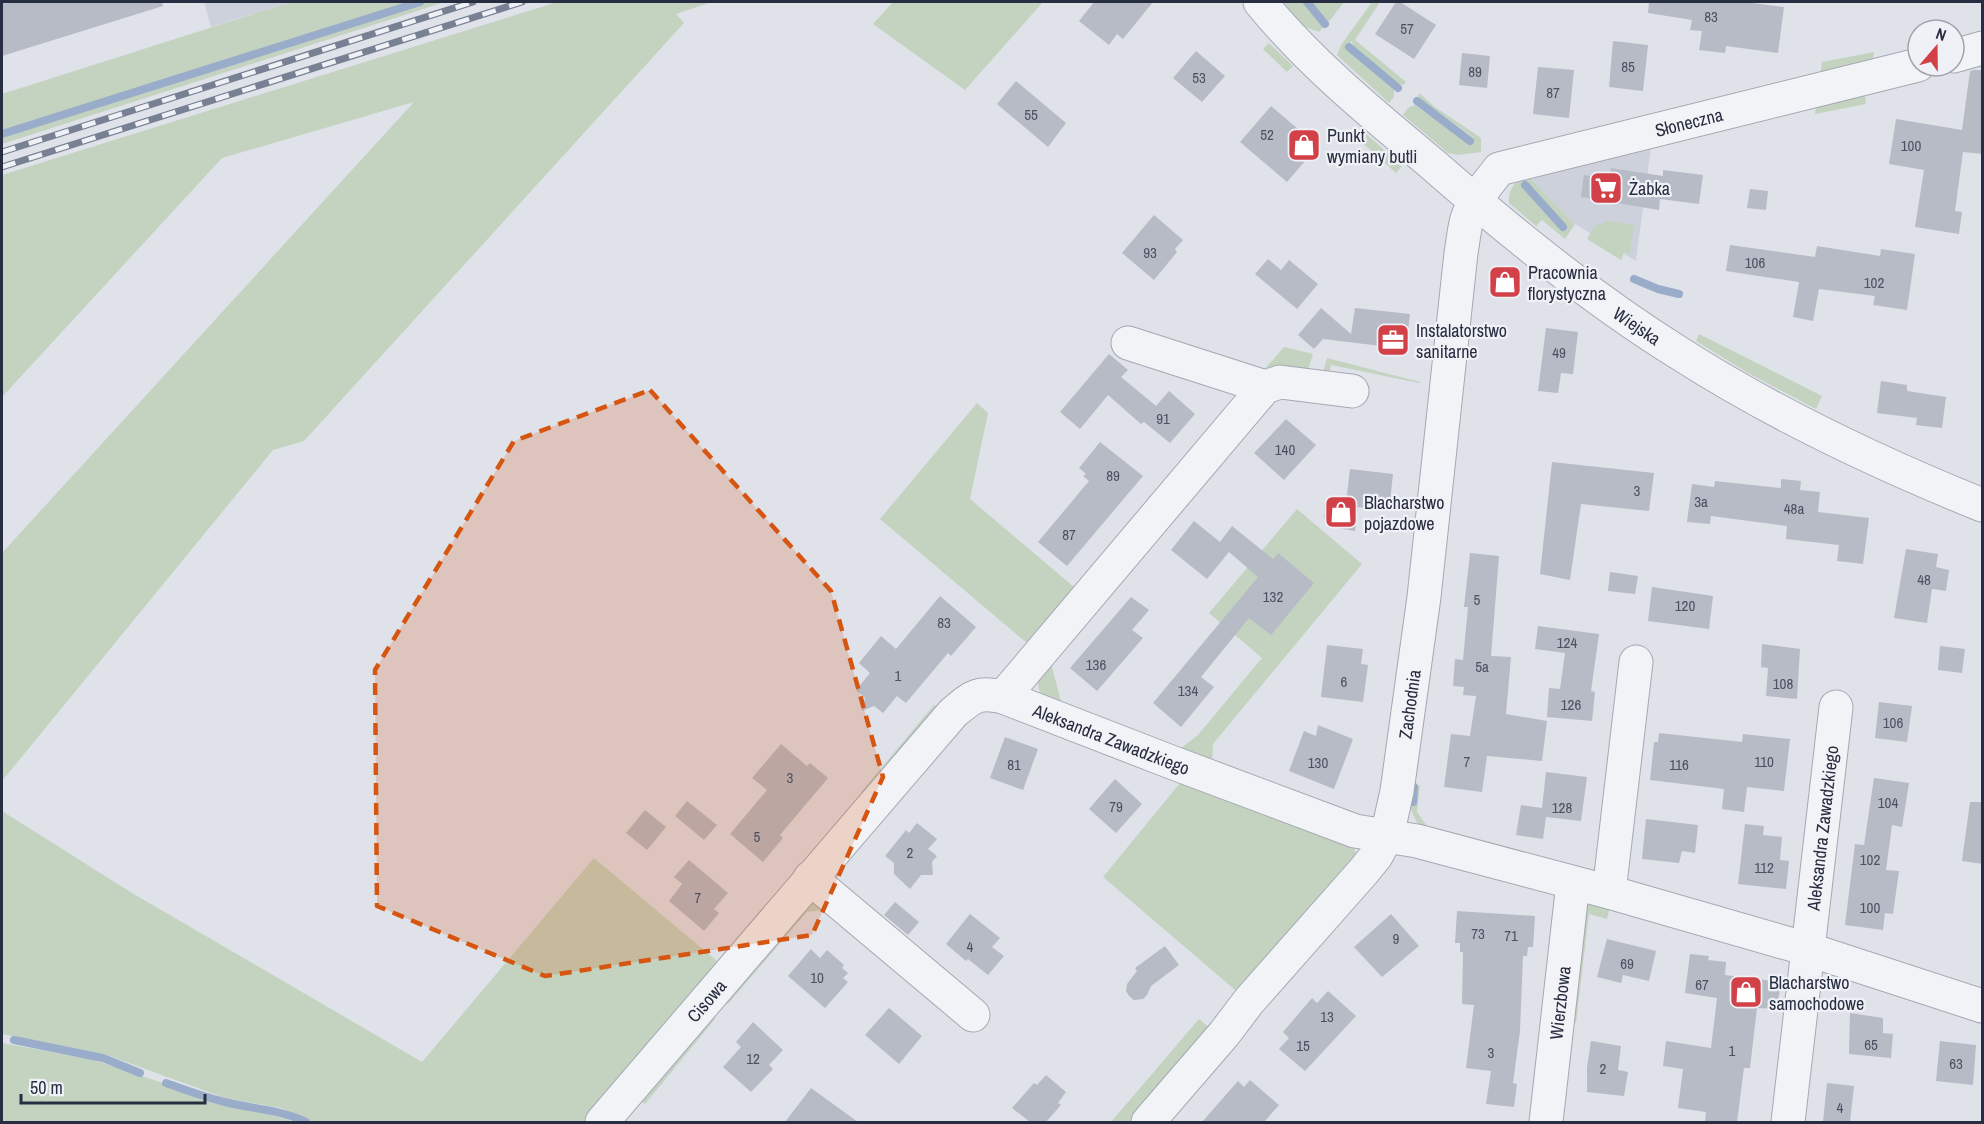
<svg xmlns="http://www.w3.org/2000/svg" width="1984" height="1124" viewBox="0 0 1984 1124" font-family="'Archivo Narrow',sans-serif">
<style>
.built{fill:#cdd1db}
.green{fill:#c3d3c0}
.lines{fill:none;stroke-linecap:round;stroke-linejoin:round}
.stream{stroke:#99acca;stroke-width:8}
.building{fill:#b6bbc6}
.minor-casing{stroke:#a4a8b3;stroke-width:35}
.minor{stroke:#f2f3f7;stroke-width:33}
.rail-casing{stroke:#788093;stroke-width:7}
.rail{stroke:#eff1f6;stroke-width:4.5;stroke-dasharray:14;stroke-linecap:butt}
.marked{fill:#d55511;fill-opacity:0.2;stroke:#d55511;stroke-width:4.5;stroke-dasharray:12 8;stroke-linejoin:round}
.labels{text-anchor:middle;dominant-baseline:central;stroke-width:4.5;stroke-linejoin:round;paint-order:stroke}
.number-label{font-size:15px;fill:#4c5162}
.street-label{font-size:18px;fill:#282e41;stroke:#eff1f6}
.poi-label{font-size:18px;fill:#282e41;stroke:#eff1f6;text-anchor:start}
</style>
<rect width="100%" height="100%" fill="#dfe2e9"/>
<!-- built -->
<g class="built">
<polygon points="204,2 291,2 211,27"/>
<polygon points="1651,147 1636,261 1575,224 1529,177"/>
</g>
<!-- green -->
<g class="green">
<polygon points="291,2 445,2 2,144 2,94"/>
<polygon points="557,2 712,2 676,14 684,23 304,441 273,450 2,781 2,553 414,102 222,158 2,397 2,175"/>
<polygon points="893,2 1043,2 965,90 873,24"/>
<polygon points="1283,2 1344,2 1332,18 1319,32 1303,26"/>
<polygon points="1372,2 1380,2 1355,40 1406,82 1403,85 1398,84 1353,45 1352,41 1345,48 1394,90 1394,97 1389,103 1337,55 1341,45"/>
<polygon points="1269,43 1293,66 1287,72 1263,49"/>
<polygon points="1874,52 1872,65 1820,76 1822,62"/>
<polygon points="1419,93 1435,107 1481,138 1481,152 1458,155 1448,153 1403,115 1408,108 1415,105 1467,143 1468,146 1473,137 1420,99 1418,96"/>
<polygon points="1865,95 1866,104 1815,114 1816,107"/>
<polygon points="1363,131 1402,166 1396,173 1357,138"/>
<path d="M 1521,177 L 1529,177 L 1575,224 L 1565,239 L 1542,220 L 1536,226 L 1509,203 C 1508,190 1513,186 1521,177 Z"/>
<polygon points="1607,221 1634,225 1630,253 1624,253 1621,260 1587,239 1594,227"/>
<polygon points="1699,334 1822,396 1816,409 1748,373 1696,341"/>
<polygon points="1284,347 1313,354 1306,376 1258,377"/>
<polygon points="1327,358 1420,382 1419,383 1331,365 1328,378 1322,377"/>
<polygon points="977,403 988,413 970,499 1074,587 1027,643 880,519"/>
<polygon points="1297,509 1362,564 1213,744 1212,761 1180,749 1198,735 1262,658 1209,613"/>
<polygon points="1051,663 1062,706 1040,694 1037,680"/>
<polygon points="934,705 941,711 867,797 861,792"/>
<polygon points="1180,783 1353,845 1356,854 1353,866 1241,995 1103,877"/>
<path d="M 1420,785 L 1417,812 L 1427,826 L 1507,847 L 1506,854 L 1419,825 C 1410,812 1409,804 1410,788 Z"/>
<polygon points="2,811 132,893 422,1062 594,858 723,966 590,1122 313,1122 281,1108 225,1098 104,1054 2,1034"/>
<polygon points="813,900 823,910 807,912 728,1004 724,1001"/>
<polygon points="1594,901 1610,906 1607,919 1589,914 1576,1023 1570,1021 1585,903"/>
<polygon points="709,1013 715,1019 645,1104 637,1098"/>
<polygon points="1199,1019 1211,1029 1130,1122 1111,1122"/>
<polygon points="2,1043 91,1059 237,1108 265,1113 295,1122 2,1122"/>
</g>
<g class="lines">
<!-- stream -->
<g class="stream">
<polyline points="1307,2 1325,24"/>
<polyline points="1349,47 1398,88"/>
<polyline points="1417,101 1470,141"/>
<polyline points="2,134 420,2"/>
<polyline points="1525,185 1563,227"/>
<polyline points="1634,279 1658,289 1679,294"/>
<polyline points="1413,802 1414,787"/>
<polyline points="14,1040 103,1058 140,1073"/>
<path d="M 166,1083 C 186,1090 207,1098 229,1103 C 255,1109 281,1110 306,1122"/>
</g>
</g>
<!-- building -->
<g class="building">
<polygon points="2,2 162,2 163,6 2,56"/>
<polygon points="1094,2 1153,2 1123,39 1117,34 1109,45 1079,21"/>
<polygon points="1396,2 1400,2 1436,25 1414,59 1375,34"/>
<polygon points="1649,2 1744,2 1784,7 1778,53 1726,46 1725,53 1699,50 1702,31 1690,30 1692,20 1648,13"/>
<polygon points="1613,41 1648,45 1643,91 1609,87"/>
<polygon points="1196,51 1225,76 1202,102 1173,78"/>
<polygon points="1462,53 1490,56 1487,88 1459,85"/>
<polygon points="1538,67 1574,70 1569,118 1533,114"/>
<polygon points="1974,70 1983,70 1983,154 1963,152 1955,211 1962,212 1959,234 1915,227 1924,170 1889,164 1896,119 1962,130 1970,71"/>
<polygon points="1016,81 1066,123 1048,147 997,104"/>
<polygon points="1271,106 1318,146 1287,182 1240,142"/>
<polygon points="1611,168 1663,176 1663,170 1703,175 1699,204 1660,199 1659,210 1581,197 1584,175 1609,179"/>
<polygon points="1750,189 1768,191 1766,210 1747,208"/>
<polygon points="1154,215 1183,240 1175,249 1177,252 1154,280 1122,253"/>
<polygon points="1730,245 1815,257 1817,246 1880,256 1881,249 1915,254 1907,310 1873,305 1875,296 1819,289 1813,321 1793,317 1799,282 1726,271"/>
<polygon points="1268,259 1281,270 1289,260 1318,284 1297,309 1255,274"/>
<polygon points="1321,308 1351,334 1355,308 1410,314 1406,349 1323,339 1314,349 1298,335"/>
<polygon points="1546,328 1578,332 1573,374 1561,373 1558,393 1538,391"/>
<polygon points="1109,354 1128,370 1121,377 1156,406 1169,391 1195,414 1170,443 1144,422 1141,424 1108,395 1080,429 1060,412"/>
<polygon points="1881,381 1907,385 1907,391 1946,397 1942,428 1916,425 1917,418 1877,413"/>
<polygon points="1286,419 1316,445 1284,480 1254,453"/>
<polygon points="1100,442 1143,476 1067,566 1038,542 1089,481 1083,476 1086,474 1079,468"/>
<polygon points="1552,462 1654,473 1649,511 1581,504 1570,580 1540,574"/>
<polygon points="1350,469 1393,474 1389,511 1358,507 1355,531 1337,528 1324,518 1325,501 1346,503"/>
<polygon points="1781,479 1801,481 1800,490 1820,492 1818,512 1869,518 1863,564 1837,561 1839,545 1786,539 1787,526 1711,516 1710,524 1687,522 1692,484 1714,487 1715,481 1781,488"/>
<polygon points="1194,521 1220,542 1232,526 1273,559 1278,553 1314,583 1271,635 1249,618 1201,677 1214,687 1181,727 1153,703 1258,577 1229,552 1207,579 1171,550"/>
<polygon points="1906,549 1938,554 1936,567 1949,570 1946,591 1932,589 1927,623 1894,618"/>
<polygon points="1470,553 1499,556 1491,656 1511,657 1506,714 1547,721 1542,761 1487,756 1482,792 1444,787 1451,734 1470,736 1476,696 1463,695 1464,687 1453,686 1455,659 1463,660 1468,607 1464,607"/>
<polygon points="1610,572 1638,576 1635,594 1608,591"/>
<polygon points="1652,587 1713,596 1709,629 1648,621"/>
<polygon points="940,596 976,627 951,656 948,653 906,703 897,696 883,713 874,706 862,711 865,698 856,690 870,673 859,663 881,636 896,649"/>
<polygon points="1131,597 1149,610 1132,630 1143,638 1097,691 1070,668"/>
<polygon points="1538,626 1599,634 1591,691 1595,692 1592,721 1547,717 1549,688 1560,689 1565,653 1535,649"/>
<polygon points="1762,644 1800,649 1797,699 1766,696 1768,668 1761,667"/>
<polygon points="1327,645 1363,649 1361,664 1368,665 1363,702 1321,697"/>
<polygon points="1940,646 1965,649 1962,673 1938,670"/>
<polygon points="1879,702 1912,706 1907,742 1875,738"/>
<polygon points="1318,725 1353,739 1334,789 1289,771 1304,731 1316,736"/>
<polygon points="1659,733 1742,742 1743,734 1790,739 1784,791 1747,787 1744,812 1722,809 1724,789 1650,780 1654,742 1658,742"/>
<polygon points="1005,737 1038,749 1023,790 990,778"/>
<polygon points="781,744 807,766 810,763 828,778 780,835 783,838 763,862 730,834 767,790 752,778"/>
<polygon points="1546,772 1587,777 1581,821 1546,817 1543,839 1516,835 1521,805 1542,808"/>
<polygon points="1874,778 1909,783 1902,827 1892,825 1886,870 1899,871 1893,914 1885,913 1883,930 1845,925 1855,844 1864,845"/>
<polygon points="1115,779 1142,804 1116,833 1089,809"/>
<polygon points="687,801 717,825 704,840 675,816"/>
<polygon points="1970,802 1983,802 1983,864 1962,861"/>
<polygon points="645,810 666,827 647,850 626,833"/>
<polygon points="1646,819 1698,825 1695,853 1682,851 1679,863 1642,859"/>
<polygon points="917,823 937,839 928,849 937,856 932,862 933,875 921,875 910,889 894,874 894,863 885,856 906,830 909,833"/>
<polygon points="1745,824 1764,826 1763,835 1782,837 1780,860 1789,861 1786,889 1738,884"/>
<polygon points="689,860 728,893 714,909 719,913 704,931 669,901 682,884 674,877"/>
<polygon points="895,902 919,922 908,935 884,915"/>
<polygon points="1457,911 1535,916 1533,947 1528,947 1527,956 1523,956 1520,1031 1513,1083 1517,1084 1514,1107 1486,1104 1491,1071 1466,1068 1474,1005 1462,1004 1463,952 1460,952 1460,943 1455,943"/>
<polygon points="970,914 1000,938 992,947 1004,956 988,975 968,959 966,961 946,944"/>
<polygon points="1391,914 1419,946 1382,977 1354,947"/>
<polygon points="1607,939 1656,951 1649,981 1623,975 1621,983 1597,977"/>
<polygon points="1165,946 1179,965 1151,986 1147,995 1143,999 1134,1000 1129,996 1126,991 1127,984 1137,971 1135,968"/>
<polygon points="811,949 820,958 827,950 844,965 842,968 848,973 843,978 848,982 825,1008 788,976"/>
<polygon points="1690,954 1709,956 1708,960 1726,962 1725,975 1781,982 1777,1009 1757,1008 1750,1068 1744,1068 1737,1122 1705,1122 1706,1112 1678,1108 1683,1069 1663,1066 1666,1041 1711,1048 1717,998 1685,993"/>
<polygon points="1328,991 1356,1016 1305,1071 1279,1049 1289,1038 1283,1032 1312,998 1317,1003"/>
<polygon points="889,1008 922,1036 899,1064 865,1035"/>
<polygon points="1850,1013 1883,1018 1883,1033 1893,1034 1891,1058 1849,1054"/>
<polygon points="753,1022 783,1050 769,1065 773,1069 751,1092 723,1067 741,1047 736,1042"/>
<polygon points="1591,1041 1621,1046 1618,1070 1628,1072 1624,1096 1587,1092 1587,1067"/>
<polygon points="1940,1041 1976,1045 1973,1085 1936,1081"/>
<polygon points="1046,1075 1066,1092 1058,1103 1061,1105 1046,1122 1030,1122 1012,1108 1034,1083 1037,1085"/>
<polygon points="1250,1080 1279,1105 1264,1122 1202,1122 1238,1081 1244,1087"/>
<polygon points="1827,1083 1854,1086 1850,1122 1823,1122"/>
<polygon points="811,1088 858,1122 785,1122"/>
</g>
<g class="lines">
<!-- minor casing -->
<g class="minor-casing">
<g id="minor">
<path id="s1" d="M 1260,2 C 1309,62 1371,113 1431,163 C 1509,231 1591,298 1679,353 C 1774,414 1878,463 1982,505"/>
<polyline points="1954,56 1982,48"/>
<polyline points="1128,343 1265,387"/>
<polyline points="1003,697 1265,387 1280,382 1352,391"/>
<polyline points="810,878 973,1015"/>
<polyline points="1609,892 1636,662"/>
<path id="s2" d="M 602,1122 L 953,713 C 972,697 977,691 1003,697 L 1171,762 L 1355,831 L 1417,841 L 1609,892 L 1807,949 L 1982,1006"/>
<path id="s3" d="M 1148,1122 L 1224,1034 L 1249,1001 L 1363,872 L 1376,856 L 1387,836 L 1397,791 L 1424,597 L 1461,253 C 1463,242 1464,229 1467,219 C 1473,200 1487,185 1499,169 L 1918,65"/>
<path id="s4" d="M 1546,1122 L 1573,883"/>
<path id="s5" d="M 1788,1122 L 1836,707"/>
</g>
</g>
<!-- minor -->
<use href="#minor" class="minor"/>
<!-- rail casing -->
<g class="rail-casing">
<g id="rail">
<polyline points="2,152 473,2"/>
<polyline points="2,167 522,2"/>
</g>
</g>
<!-- rail -->
<use href="#rail" class="rail"/>
</g>
<!-- marked area -->
<path class="marked" d="M 650,390 L 831,591 L 883,777 L 812,935 L 545,976 L 377,906 L 375,670 L 514,441 Z"/>
<!-- icons -->
<defs>
<g id="shop-square" transform="scale(1.725)"><rect x="-9" y="-9" width="18" height="18" rx="4" fill="#d24048" stroke="#eff1f6"/><path d="M-5-2.5h2.3a2.7 3.5 0 0 1 5.4 0H5L5.5 6h-11ZM-1.5-2.5h3a1.5 2.3 0 0 0-3 0Z" fill="#fff"/></g>
<g id="supermarket-square" transform="scale(1.725)"><rect x="-9" y="-9" width="18" height="18" rx="4" fill="#d24048" stroke="#eff1f6"/><path d="M-6-5.5h2.5l.6 2H6L4.5 2H-2.5L-4.4-4H-6ZM-1.5 3.2a1.3 1.3 0 1 0 .1 0ZM3 3.2a1.3 1.3 0 1 0 .1 0Z" fill="#fff"/></g>
<g id="office-square" transform="scale(1.725)"><rect x="-9" y="-9" width="18" height="18" rx="4" fill="#d24048" stroke="#eff1f6"/><path d="M-6-3h4V-5.5h4V-3h4V5H-6ZM-1-4.5V-3h2v-1.5ZM-6 0V1H6V0Z" fill="#fff"/></g>
</defs>
<g fill-rule="evenodd">
<use href="#shop-square" x="1304" y="145"/>
<use href="#supermarket-square" x="1606" y="188"/>
<use href="#shop-square" x="1505" y="282"/>
<use href="#office-square" x="1393" y="340"/>
<use href="#shop-square" x="1341" y="512"/>
<use href="#shop-square" x="1746" y="992"/>
</g>
<g class="labels">
<!-- number labels -->
<g class="number-label">
<text x="1711" y="16">83</text>
<text x="1407" y="28">57</text>
<text x="1628" y="66">85</text>
<text x="1475" y="71">89</text>
<text x="1199" y="77">53</text>
<text x="1553" y="92">87</text>
<text x="1031" y="114">55</text>
<text x="1267" y="134">52</text>
<text x="1911" y="145">100</text>
<text x="1150" y="252">93</text>
<text x="1755" y="262">106</text>
<text x="1874" y="282">102</text>
<text x="1559" y="352">49</text>
<text x="1163" y="418">91</text>
<text x="1285" y="449">140</text>
<text x="1113" y="475">89</text>
<text x="1637" y="490">3</text>
<text x="1701" y="501">3a</text>
<text x="1794" y="508">48a</text>
<text x="1069" y="534">87</text>
<text x="1924" y="579">48</text>
<text x="1273" y="596">132</text>
<text x="1477" y="599">5</text>
<text x="1685" y="605">120</text>
<text x="944" y="622">83</text>
<text x="1567" y="642">124</text>
<text x="1096" y="664">136</text>
<text x="1482" y="666">5a</text>
<text x="898" y="675">1</text>
<text x="1344" y="681">6</text>
<text x="1783" y="683">108</text>
<text x="1188" y="690">134</text>
<text x="1571" y="704">126</text>
<text x="1893" y="722">106</text>
<text x="1467" y="761">7</text>
<text x="1764" y="761">110</text>
<text x="1318" y="762">130</text>
<text x="1014" y="764">81</text>
<text x="1679" y="764">116</text>
<text x="790" y="777">3</text>
<text x="1888" y="802">104</text>
<text x="1116" y="806">79</text>
<text x="1562" y="807">128</text>
<text x="757" y="836">5</text>
<text x="910" y="852">2</text>
<text x="1870" y="859">102</text>
<text x="1764" y="867">112</text>
<text x="698" y="897">7</text>
<text x="1870" y="907">100</text>
<text x="1478" y="933">73</text>
<text x="1511" y="935">71</text>
<text x="1396" y="938">9</text>
<text x="970" y="946">4</text>
<text x="1627" y="963">69</text>
<text x="817" y="977">10</text>
<text x="1702" y="984">67</text>
<text x="1327" y="1016">13</text>
<text x="1871" y="1044">65</text>
<text x="1303" y="1045">15</text>
<text x="1732" y="1050">1</text>
<text x="1491" y="1052">3</text>
<text x="753" y="1058">12</text>
<text x="1956" y="1063">63</text>
<text x="1603" y="1068">2</text>
<text x="1840" y="1107">4</text>
</g>
<!-- street labels -->
<g class="street-label">
<text stroke="none"><textPath href="#s3" startOffset="1251">Słoneczna</textPath></text>
<text stroke="none"><textPath href="#s1" startOffset="498">Wiejska</textPath></text>
<text stroke="none"><textPath href="#s3" startOffset="507">Zachodnia</textPath></text>
<text stroke="none"><textPath href="#s2" startOffset="711">Aleksandra Zawadzkiego</textPath></text>
<text stroke="none"><textPath href="#s5" startOffset="296">Aleksandra Zawadzkiego</textPath></text>
<text stroke="none"><textPath href="#s2" startOffset="160">Cisowa</textPath></text>
<text stroke="none"><textPath href="#s4" startOffset="120">Wierzbowa</textPath></text>
</g>
<!-- poi labels -->
<g class="poi-label">
<text x="1327" y="135">Punkt<tspan x="1327" dy="21">wymiany butli</tspan></text>
<text x="1629" y="188">Żabka</text>
<text x="1528" y="272">Pracownia<tspan x="1528" dy="21">florystyczna</tspan></text>
<text x="1416" y="330">Instalatorstwo<tspan x="1416" dy="21">sanitarne</tspan></text>
<text x="1364" y="502">Blacharstwo<tspan x="1364" dy="21">pojazdowe</tspan></text>
<text x="1769" y="982">Blacharstwo<tspan x="1769" dy="21">samochodowe</tspan></text>
</g>
</g>
<!-- border -->
<rect width="1984" height="1124" fill="none" stroke="#282e41" stroke-width="6"/>
<!-- north arrow -->
<g transform="translate(1936 48) rotate(20)"><circle r="28" fill="#eff1f6" stroke="#9fa3ae" stroke-width="1.5"/>
<path d="M0-4.5L10 22L0 15L-10 22Z" fill="#d24048"/>
<text y="-9" font-size="16" font-weight="bold" text-anchor="middle" fill="#282e41">N</text>
</g>
<!-- scale -->
<path d="M21 1094v9h184v-9" fill="none" stroke="#282e41" stroke-width="3"/>
<text x="30" y="1094" font-size="18" fill="#282e41" stroke="#eff1f6" stroke-width="4.5" paint-order="stroke">50 m</text>
</svg>
